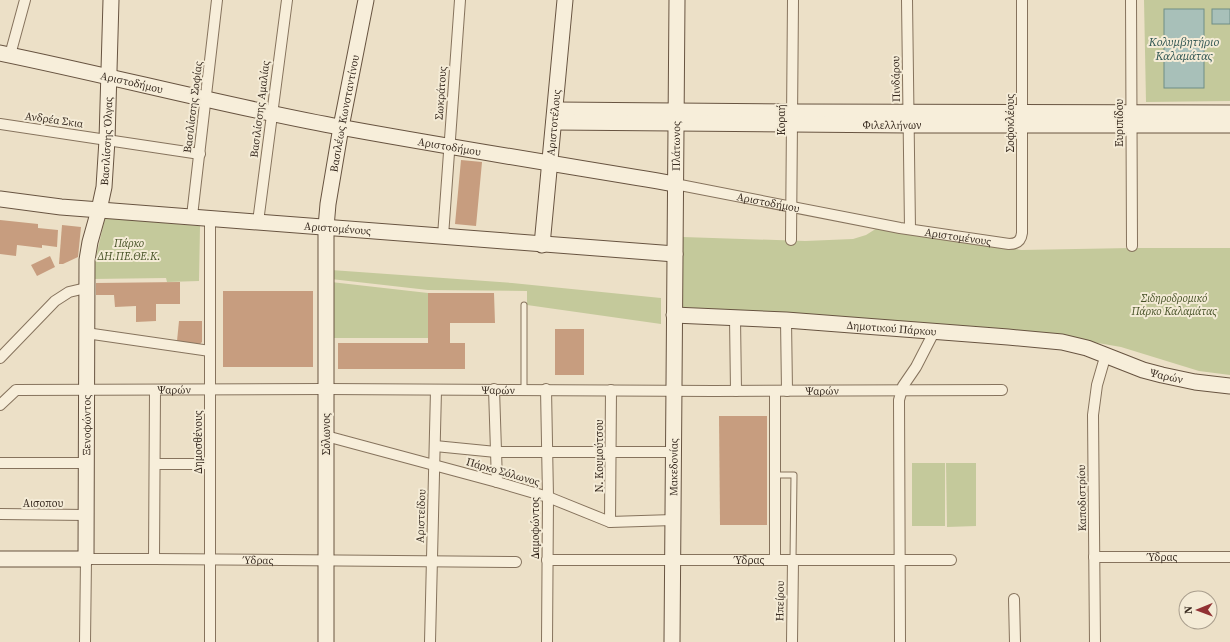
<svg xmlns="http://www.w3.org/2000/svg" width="1230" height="642" viewBox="0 0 1230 642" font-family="'Source Serif 4',serif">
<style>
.green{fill:#c4c99b}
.water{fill:#a8c0b9;stroke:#6f8e86}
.building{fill:#c79d7f}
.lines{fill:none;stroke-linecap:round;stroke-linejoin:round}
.lane-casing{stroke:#86735d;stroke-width:7}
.street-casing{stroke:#86735d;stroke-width:12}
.secondary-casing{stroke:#685441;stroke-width:17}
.lane{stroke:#f7eeda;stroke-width:5}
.street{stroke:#f7eeda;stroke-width:10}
.secondary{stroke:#f7eeda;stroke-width:15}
.labels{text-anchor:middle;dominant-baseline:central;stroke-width:4;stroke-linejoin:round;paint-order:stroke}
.street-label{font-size:11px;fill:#382b20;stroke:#f4ebd6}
.park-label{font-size:11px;font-style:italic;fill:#485328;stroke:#f4ebd6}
.water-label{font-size:12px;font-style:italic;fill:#315653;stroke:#f4ebd6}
</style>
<rect width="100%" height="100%" fill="#ece0c7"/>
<!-- green -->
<g class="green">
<polygon points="1144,0 1230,0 1230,101 1146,102"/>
<polygon points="105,218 200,226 199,281 167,282 166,278 91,279"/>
<polygon points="882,225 1021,250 1131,248 1230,248 1230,375 1199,371 1121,347 1069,338 787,315 683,307 683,237 805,241 853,239 866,235"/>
<polygon points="331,270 512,283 661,298 661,324 527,305 527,291 428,290 331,279"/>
<polygon points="331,282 428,293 428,338 331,338"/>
<rect x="912" y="463" width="33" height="63"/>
<polygon points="946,463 976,463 976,526 947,527"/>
</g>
<!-- water -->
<g class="water">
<rect x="1164" y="9" width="40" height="79"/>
<rect x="1212" y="9" width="18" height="15"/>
</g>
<!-- building -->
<g class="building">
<polygon points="461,160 482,162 476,226 455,224"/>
<polygon points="0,220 38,224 38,228 58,230 57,247 42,245 42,248 17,245 16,256 0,254"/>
<polygon points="62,225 81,227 78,257 63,264 59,264"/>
<polygon points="50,256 55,267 37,276 31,265"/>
<polygon points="180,282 180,304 156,304 156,321 136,322 136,306 115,307 114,295 96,295 96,283"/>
<rect x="223" y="291" width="90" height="76"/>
<polygon points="428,293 494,293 495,323 450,323 450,343 465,343 465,369 338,369 338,343 428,343"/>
<polygon points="179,321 202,321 202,342 200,344 177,341"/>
<rect x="555" y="329" width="29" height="46"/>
<polygon points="719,416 767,416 767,525 720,525"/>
</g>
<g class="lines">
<!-- lane casing -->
<g class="lane-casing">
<g id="lane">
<polyline points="524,305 524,389"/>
<polyline points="775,475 794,475 793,560"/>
</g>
</g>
<!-- street casing -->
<g class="street-casing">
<g id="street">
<polyline points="907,0 910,229"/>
<polyline points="1131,0 1132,246"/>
<polyline points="10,55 25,0"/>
<polyline points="0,124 200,154"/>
<path id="s1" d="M 675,184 L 900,228 L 1009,244 C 1017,244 1021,241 1022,233 L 1022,0"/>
<polyline points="192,216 217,0"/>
<polyline points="258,222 287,0"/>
<polyline points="443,236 460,0"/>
<polyline points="791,240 793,0"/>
<polyline points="735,318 736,391"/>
<polyline points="786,320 787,391"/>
<polyline points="86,333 210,351"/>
<polyline points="0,358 55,301 69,292 86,288"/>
<polyline points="494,389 497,482"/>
<polyline points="546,389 548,497 547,642"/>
<path id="s2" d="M 0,405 L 16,390 L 326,389 L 714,391 L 1002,390"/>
<polyline points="326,436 497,482 548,497 610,522 673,520"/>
<polyline points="435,446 496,452 673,452"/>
<polyline points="0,463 86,463"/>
<polyline points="155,464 210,464"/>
<polyline points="0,514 86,515"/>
<polyline points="610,522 611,390"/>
<path id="s3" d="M 1094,557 L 1230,557"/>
<polyline points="154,559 155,390"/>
<path id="s4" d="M 547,560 L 951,560"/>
<polyline points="775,560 775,391"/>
<polyline points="1014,599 1015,642"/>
<path id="s5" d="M 85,642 L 86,559 L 154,559 L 516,562"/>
<polyline points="210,642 210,218"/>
<polyline points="430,642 436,390"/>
<polyline points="792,642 793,560"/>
<polyline points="900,642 899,400 903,386 916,367 934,332"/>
<polyline points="1095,642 1093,415 1097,385 1106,354"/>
</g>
</g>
<!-- secondary casing -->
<g class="secondary-casing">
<g id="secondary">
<path id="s6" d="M 0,53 C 112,76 222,105 334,126 C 448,147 562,165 675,184"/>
<polyline points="556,110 793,112 1230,113"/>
<path id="s7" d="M 554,122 L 908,125 L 1230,125"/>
<path id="s8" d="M 0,199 L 61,207 L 675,254"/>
<path id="s9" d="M 542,245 L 565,0"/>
<path id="s10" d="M 674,315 L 786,320 L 1008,337 L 1062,342 L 1087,348 L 1143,370 L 1162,375 L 1195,382 L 1230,386"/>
<path id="s11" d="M 0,559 L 86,559 L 87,260 L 90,242 L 99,210 L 104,187 L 107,140 L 111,0"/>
<path id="s12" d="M 326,642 L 326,227 L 328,204 L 341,127 L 366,0"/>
<path id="s13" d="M 672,642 L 677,0"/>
</g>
</g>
<!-- lane -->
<use href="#lane" class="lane"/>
<!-- street -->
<use href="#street" class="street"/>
<!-- secondary -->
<use href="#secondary" class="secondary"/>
</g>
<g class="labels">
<!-- street labels -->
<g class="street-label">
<text transform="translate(896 79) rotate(-91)">Πινδάρου</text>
<text stroke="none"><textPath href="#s6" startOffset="135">Αριστοδήμου</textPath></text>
<text transform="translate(441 93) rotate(-86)">Σωκράτους</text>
<text transform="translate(193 107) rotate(-83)">Βασιλίσσης Σοφίας</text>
<text transform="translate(260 109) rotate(-83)">Βασιλίσσης Αμαλίας</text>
<text stroke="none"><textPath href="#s12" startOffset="530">Βασιλέως Κωνσταντίνου</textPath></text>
<text transform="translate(54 120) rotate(8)">Ανδρέα Σκια</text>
<text transform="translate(781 120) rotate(-90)">Κοραή</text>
<text stroke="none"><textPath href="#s9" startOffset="123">Αριστοτέλους</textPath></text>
<text transform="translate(1010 123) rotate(-90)">Σοφοκλέους</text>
<text transform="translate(1119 123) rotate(-90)">Ευριπίδου</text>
<text stroke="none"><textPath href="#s7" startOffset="338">Φιλελλήνων</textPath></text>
<text stroke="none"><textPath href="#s11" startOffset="506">Βασιλίσσης Όλγας</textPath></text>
<text stroke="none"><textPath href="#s6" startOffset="459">Αριστοδήμου</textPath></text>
<text stroke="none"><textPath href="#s13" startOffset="496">Πλάτωνος</textPath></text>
<text stroke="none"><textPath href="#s1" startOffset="95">Αριστοδήμου</textPath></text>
<text stroke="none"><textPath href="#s8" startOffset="339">Αριστομένους</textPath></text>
<text stroke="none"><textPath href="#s1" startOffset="288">Αριστομένους</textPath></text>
<text stroke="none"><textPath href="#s10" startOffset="218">Δημοτικού Πάρκου</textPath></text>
<text stroke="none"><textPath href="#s10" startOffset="499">Ψαρών</textPath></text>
<text stroke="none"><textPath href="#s2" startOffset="504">Ψαρών</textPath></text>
<text stroke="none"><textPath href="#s2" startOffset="180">Ψαρών</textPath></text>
<text stroke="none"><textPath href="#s2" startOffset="828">Ψαρών</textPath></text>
<text stroke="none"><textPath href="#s11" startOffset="220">Ξενοφώντος</textPath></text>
<text transform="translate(326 434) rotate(-90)">Σόλωνος</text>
<text transform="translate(198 442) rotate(-90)">Δημοσθένους</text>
<text transform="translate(599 456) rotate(-90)">Ν. Κουμούτσου</text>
<text stroke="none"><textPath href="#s13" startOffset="175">Μακεδονίας</textPath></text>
<text transform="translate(503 472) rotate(16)">Πάρκο Σόλωνος</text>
<text transform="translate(1082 498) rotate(-91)">Καποδιστρίου</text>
<text x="43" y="503">Αισοπου</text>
<text transform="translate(421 516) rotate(-88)">Αριστείδου</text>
<text transform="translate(535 528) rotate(-90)">Δαμοφώντος</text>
<text stroke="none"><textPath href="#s3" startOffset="68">Ύδρας</textPath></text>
<text stroke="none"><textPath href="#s5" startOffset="255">Ύδρας</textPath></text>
<text stroke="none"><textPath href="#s4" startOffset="202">Ύδρας</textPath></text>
<text transform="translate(780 601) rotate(-89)">Ηπείρου</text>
</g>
<!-- park labels -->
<g class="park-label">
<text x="129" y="243">Πάρκο<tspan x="129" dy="13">ΔΗ.ΠΕ.ΘΕ.Κ.</tspan></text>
<text x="1174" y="298">Σιδηροδρομικό<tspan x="1174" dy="13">Πάρκο Καλαμάτας</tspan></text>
</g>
<!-- water labels -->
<g class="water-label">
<text x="1184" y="42">Κολυμβητήριο<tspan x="1184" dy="14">Καλαμάτας</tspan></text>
</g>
</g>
<!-- north arrow -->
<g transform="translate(1198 610) rotate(269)"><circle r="19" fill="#f4ebd6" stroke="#a99e8d"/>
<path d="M0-3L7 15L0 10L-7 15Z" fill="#913133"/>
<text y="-6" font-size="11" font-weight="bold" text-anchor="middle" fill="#382b20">N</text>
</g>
</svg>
